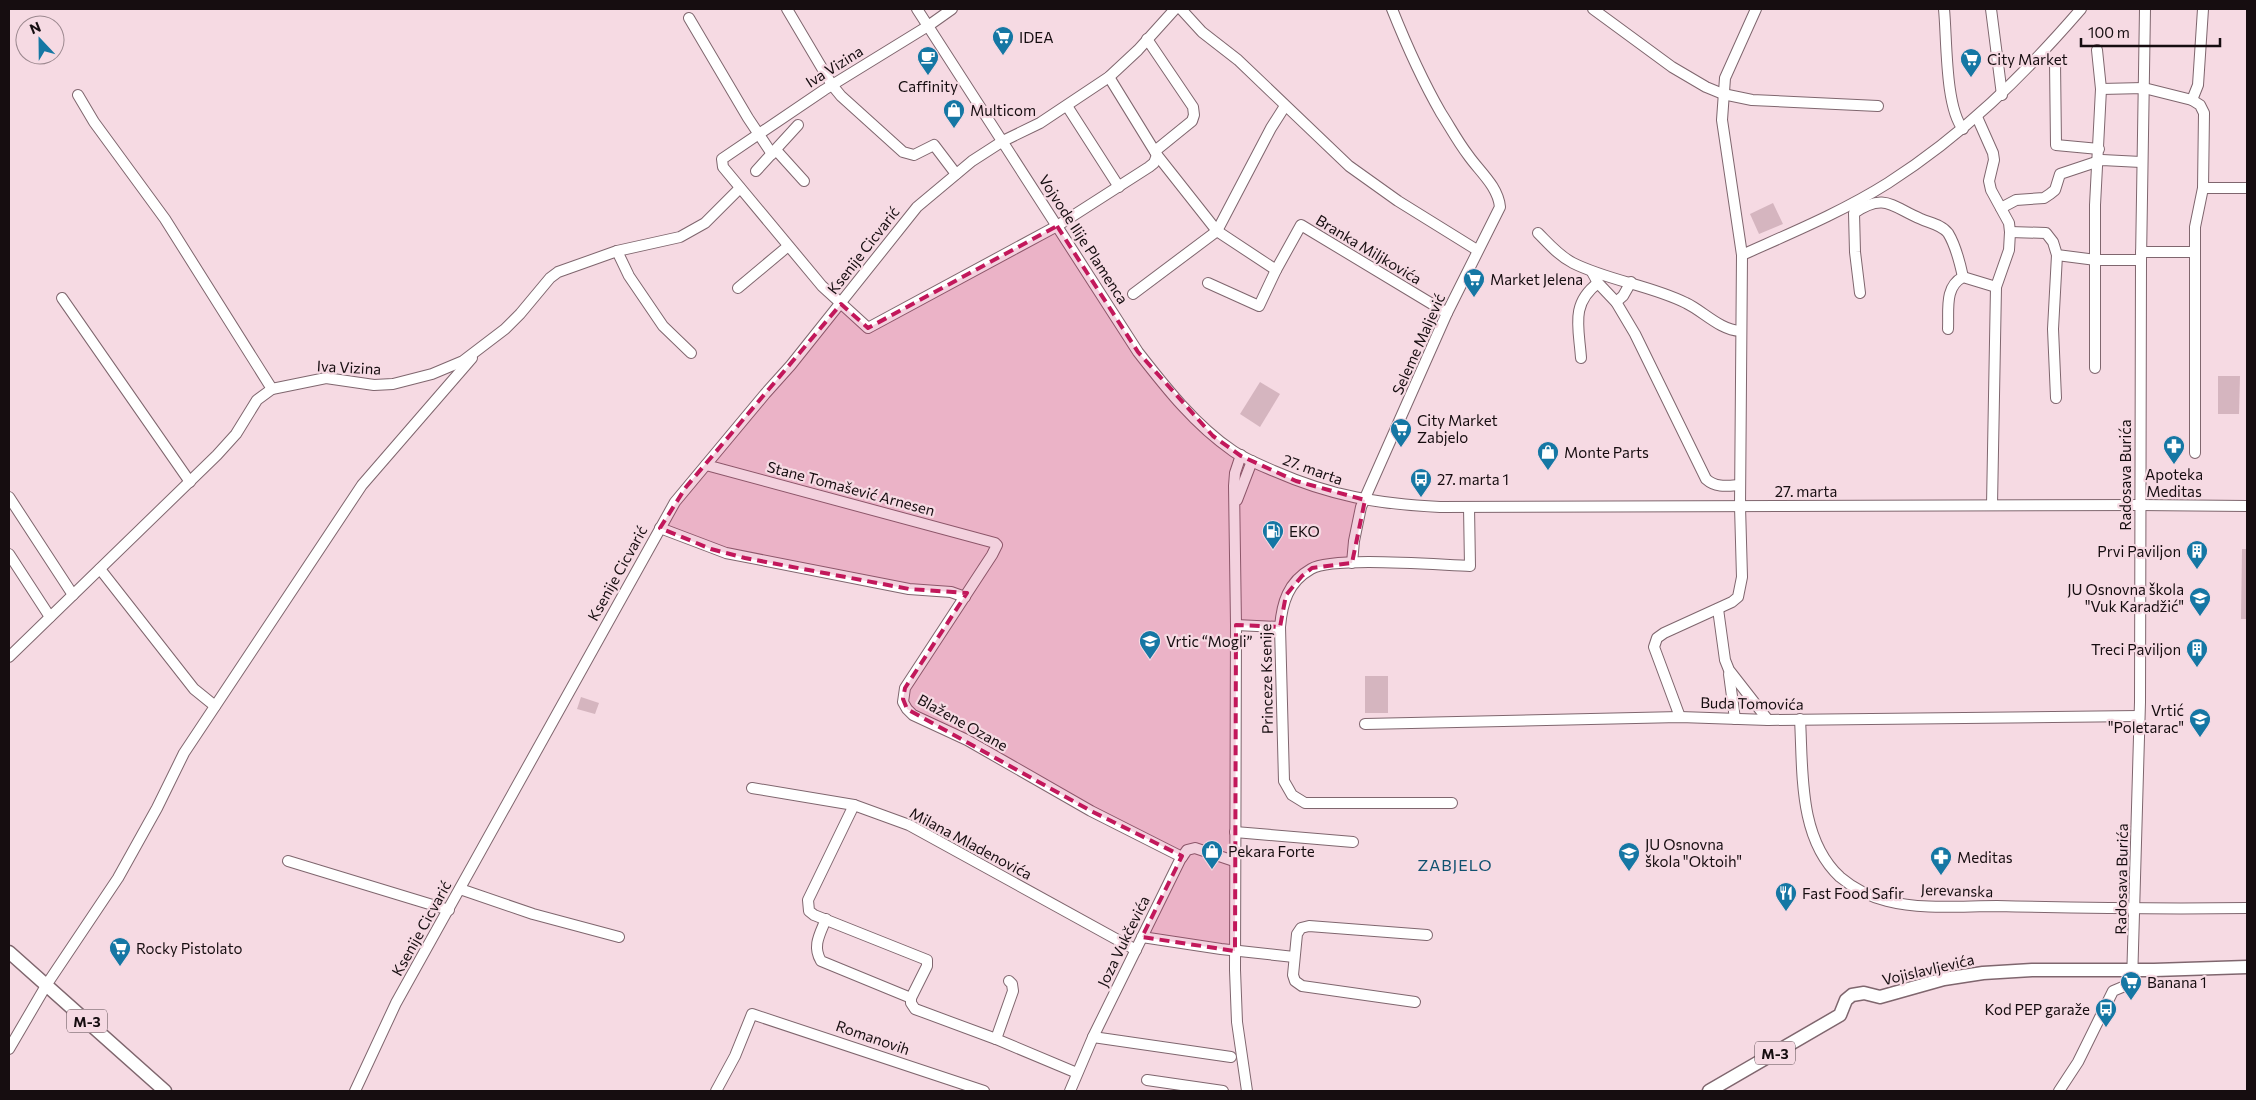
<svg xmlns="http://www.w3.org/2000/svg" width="2256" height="1100" viewBox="0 0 2256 1100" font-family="Commissioner,sans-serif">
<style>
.green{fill:#d5b5bf}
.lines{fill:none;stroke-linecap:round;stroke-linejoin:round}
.minor-casing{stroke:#7f666e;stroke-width:12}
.major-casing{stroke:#7f666e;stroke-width:15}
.minor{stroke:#fff;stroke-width:10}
.major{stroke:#fff;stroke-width:12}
.marked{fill:#c2185b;fill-opacity:0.2;stroke:#c2185b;stroke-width:4;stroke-dasharray:10 6;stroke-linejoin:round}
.labels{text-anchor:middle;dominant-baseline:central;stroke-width:4.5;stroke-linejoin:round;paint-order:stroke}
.shield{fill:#f6dae3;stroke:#594a4f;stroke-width:1}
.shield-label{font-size:14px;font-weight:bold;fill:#160d10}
.poi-label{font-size:15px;fill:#160d10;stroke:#f6dae3;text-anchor:start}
.street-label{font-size:15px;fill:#160d10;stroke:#f6dae3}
.neighbourhood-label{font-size:16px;letter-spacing:1px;fill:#105170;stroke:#f6dae3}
</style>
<rect width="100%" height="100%" fill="#f6dae3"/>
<!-- green -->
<g class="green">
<polygon points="1773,203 1783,224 1759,234 1750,214"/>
<polygon points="2218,376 2240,376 2239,414 2218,414"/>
<polygon points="1260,382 1280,394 1260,427 1240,414"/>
<polygon points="2242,549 2247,549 2247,619 2241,619"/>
<rect x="1365" y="676" width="23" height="37"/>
<polygon points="581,697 599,703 595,714 577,709"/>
</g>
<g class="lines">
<!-- minor casing -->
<g class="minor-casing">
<g id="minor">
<polyline points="787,9 832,85 841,96 903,152 914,155 934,145 956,174"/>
<path d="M 917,9 L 1138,352 C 1166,388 1195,425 1233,451 C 1245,459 1260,465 1274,471 C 1331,496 1378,504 1440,507 L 2139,505 L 2247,506"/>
<polyline points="952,9 928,26 824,90 722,159 723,167 822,286 868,328 1057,226 1149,167 1154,163 1157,155"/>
<polyline points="1181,9 1202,32 1238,60 1349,166 1398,201 1477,250"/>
<polyline points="1593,9 1672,67 1706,87 1723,94 1752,100 1878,106"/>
<path d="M 1944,9 C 1947,39 1945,107 1963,129"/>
<polyline points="1991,9 2002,95"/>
<polyline points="689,18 748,118 772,154"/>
<polyline points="1147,39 1193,107 1194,115 1192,121 1155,151"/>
<polyline points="2055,62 2056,145 2099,149"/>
<polyline points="1109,77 1157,155 1217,231 1276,270"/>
<polyline points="2101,89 2144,88 2192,100 2200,105 2204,113 2203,188 2195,227 2195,453"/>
<polyline points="78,95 94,122 165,219 272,389"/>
<polyline points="2192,100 2198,85 2203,9"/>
<polyline points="1067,106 1119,187"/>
<polyline points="1977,117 1993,153 1994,160 1989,181 1991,190 2009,223 2010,232 2009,250 1996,287 1992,505"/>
<polyline points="776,150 804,181"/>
<polyline points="756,171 798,125"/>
<polyline points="2203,188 2247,188"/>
<polyline points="2001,208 2016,200 2044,198 2050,194 2055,190 2060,174 2102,160 2141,162"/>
<polyline points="2010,232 2046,233 2053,242 2057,255 2096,260 2141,260"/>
<path d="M 1538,233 C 1549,244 1559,256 1573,263 C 1609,281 1650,285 1686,303 C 1703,311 1720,330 1740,331"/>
<polyline points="617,251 629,276 663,326 691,353"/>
<polyline points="2141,252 2195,252"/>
<path d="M 1742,255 C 1791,233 1842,212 1888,183 C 1963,135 2023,76 2081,9"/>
<path d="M 1592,272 L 1598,283 L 1616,302 L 1635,334 L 1706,479 C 1716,488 1727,486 1740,485"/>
<polyline points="1208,283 1259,306 1276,270 1301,225 1447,313"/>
<polyline points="738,288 787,247"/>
<path d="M 1860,293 L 1855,252 L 1854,213 C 1885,192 1892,207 1921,219 C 1930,223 1942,225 1948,233 C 1956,246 1960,263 1963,277"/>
<polyline points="1133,294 1217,231 1271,128 1285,106"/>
<polyline points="62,298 190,482"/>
<polyline points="1616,302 1623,296 1631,282"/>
<path d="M 1948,329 C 1949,310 1944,287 1963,277 L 1996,287"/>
<path d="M 1581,358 C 1579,328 1570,304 1598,283"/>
<polyline points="2095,368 2095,205 2101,89 2097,50"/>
<polyline points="2056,398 2053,329 2057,255"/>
<polyline points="1241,455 1235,473 1234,486 1236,625 1235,970 1237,1022 1247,1091"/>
<polyline points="706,465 995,543 997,545 992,555 905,688 903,702 907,709 913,715 967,740 1091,811 1182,857"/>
<polyline points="9,497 73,595"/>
<polyline points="1237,500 1252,461"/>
<polyline points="660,528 726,553 909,589 951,592 965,597"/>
<polyline points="9,554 50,617"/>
<path d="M 1352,563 L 1354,541 L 1361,507 L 1447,313 L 1500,207 C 1498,186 1479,171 1468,155 C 1458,142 1450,127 1441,113 C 1422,80 1406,44 1392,9"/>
<polyline points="100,569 194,689 215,706"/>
<polyline points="1718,609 1725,660 1729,670 1768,720"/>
<polyline points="1236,625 1280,627"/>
<polyline points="9,657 217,455 236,434 257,400 272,389 326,378 374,385 393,384 432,374 463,361 505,329 520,314 550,278 558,272 617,251 680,237 705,223 740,188"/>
<polyline points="1729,674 1735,719"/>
<polyline points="1680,717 1654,647 1657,638 1664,633 1732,602 1738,597 1742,577 1740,506 1742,255 1722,120 1725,78 1756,9"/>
<path d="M 1800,719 C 1803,771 1798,838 1840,877 C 1853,888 1871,897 1887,901 C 1922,910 1961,906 1997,906 C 2080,908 2164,909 2247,908"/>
<polyline points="1365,724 1680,717 1768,720 2139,716"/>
<polyline points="752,788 854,805 909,825 1136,950"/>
<path d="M 1452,803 L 1305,803 L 1292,795 L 1284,781 L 1280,627 C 1282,603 1288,582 1311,569 C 1333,556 1438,565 1470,566 L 1469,507"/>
<polyline points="854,805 808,900 809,911 814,915 927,960 927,966 911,998 911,1003 915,1009 996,1039 1077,1073"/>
<polyline points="1235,832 1353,842"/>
<polyline points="288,861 449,910"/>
<polyline points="460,889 533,914 619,937"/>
<path d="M 826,919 C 820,934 812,946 821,961 L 911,998"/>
<polyline points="1142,937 1221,949 1294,957"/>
<polyline points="1415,1002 1302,986 1295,981 1293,975 1297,934 1301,928 1309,926 1427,935"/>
<polyline points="1093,1037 1231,1057"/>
<polyline points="996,1039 1013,991 1012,984 1009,981"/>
<polyline points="9,1049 47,984 118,878 157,808 184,753 362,485 472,358"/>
<polyline points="1147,1080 1223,1091"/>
<polyline points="355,1091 396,1003 675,502 765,394 791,365 917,207 972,161 1003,141 1040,123 1109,77 1138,50 1175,9"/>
<polyline points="716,1091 735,1056 752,1014 984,1091"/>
<polyline points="1070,1091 1093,1037 1180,860 1187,850 1195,848 1234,861"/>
<polyline points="2059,1091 2078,1062 2113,991 2132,983 2140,702 2141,260 2145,9"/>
</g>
</g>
<!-- major casing -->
<g class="major-casing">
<g id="major">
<polyline points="9,952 165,1091"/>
<polyline points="1709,1091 1840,1015 1846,1000 1852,995 1864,993 1880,997 1944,979 1983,973 2032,970 2154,970 2247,967"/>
</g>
</g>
<!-- minor -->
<use href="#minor" class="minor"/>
<!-- major -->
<use href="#major" class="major"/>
</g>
<!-- marked area -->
<path class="marked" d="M 1057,226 L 1138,352 L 1213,436 L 1241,456 L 1296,481 L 1365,500 L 1352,563 L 1312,568 L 1302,576 L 1286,595 L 1280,627 L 1236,625 L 1235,951 L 1142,937 L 1182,856 L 1091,811 L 907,709 L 903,699 L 905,688 L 967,593 L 909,589 L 745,558 L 711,549 L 660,528 L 686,487 L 841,304 L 868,328 Z"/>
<!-- icons -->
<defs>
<g id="supermarket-pin" transform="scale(1.125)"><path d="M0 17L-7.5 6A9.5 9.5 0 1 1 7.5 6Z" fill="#1577a4" stroke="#f6dae3"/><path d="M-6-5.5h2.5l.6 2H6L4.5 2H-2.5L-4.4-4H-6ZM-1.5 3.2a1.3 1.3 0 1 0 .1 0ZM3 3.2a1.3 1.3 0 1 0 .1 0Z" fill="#fff"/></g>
<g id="cafe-pin" transform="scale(1.125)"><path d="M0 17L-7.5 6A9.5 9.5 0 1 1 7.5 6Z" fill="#1577a4" stroke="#f6dae3"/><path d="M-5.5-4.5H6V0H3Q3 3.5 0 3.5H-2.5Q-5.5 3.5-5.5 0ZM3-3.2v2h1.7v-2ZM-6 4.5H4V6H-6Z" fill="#fff"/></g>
<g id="shop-pin" transform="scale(1.125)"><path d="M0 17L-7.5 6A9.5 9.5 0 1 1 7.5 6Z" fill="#1577a4" stroke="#f6dae3"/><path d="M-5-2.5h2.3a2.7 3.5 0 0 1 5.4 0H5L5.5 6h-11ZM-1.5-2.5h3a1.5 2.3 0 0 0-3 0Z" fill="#fff"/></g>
<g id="pharmacy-pin" transform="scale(1.125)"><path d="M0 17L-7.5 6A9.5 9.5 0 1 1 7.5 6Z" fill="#1577a4" stroke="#f6dae3"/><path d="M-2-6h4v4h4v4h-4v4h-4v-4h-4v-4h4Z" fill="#fff"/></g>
<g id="bus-pin" transform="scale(1.125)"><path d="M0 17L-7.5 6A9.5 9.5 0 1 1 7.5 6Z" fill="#1577a4" stroke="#f6dae3"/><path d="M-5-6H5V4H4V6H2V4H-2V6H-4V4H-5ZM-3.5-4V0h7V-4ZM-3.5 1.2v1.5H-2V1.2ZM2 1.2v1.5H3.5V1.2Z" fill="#fff"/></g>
<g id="fuel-pin" transform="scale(1.125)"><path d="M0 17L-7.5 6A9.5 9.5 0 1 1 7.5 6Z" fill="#1577a4" stroke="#f6dae3"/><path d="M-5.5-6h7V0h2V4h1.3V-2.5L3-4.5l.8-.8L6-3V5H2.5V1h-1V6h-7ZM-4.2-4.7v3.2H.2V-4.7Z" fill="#fff"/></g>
<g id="building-pin" transform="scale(1.125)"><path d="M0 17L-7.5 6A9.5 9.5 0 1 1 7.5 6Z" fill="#1577a4" stroke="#f6dae3"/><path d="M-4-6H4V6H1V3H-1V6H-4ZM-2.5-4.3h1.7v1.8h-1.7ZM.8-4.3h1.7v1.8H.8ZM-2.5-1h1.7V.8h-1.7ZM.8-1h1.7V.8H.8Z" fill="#fff"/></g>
<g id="school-pin" transform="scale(1.125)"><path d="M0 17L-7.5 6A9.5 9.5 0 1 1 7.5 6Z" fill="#1577a4" stroke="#f6dae3"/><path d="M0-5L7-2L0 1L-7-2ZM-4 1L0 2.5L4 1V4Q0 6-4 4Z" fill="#fff"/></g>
<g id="restaurant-pin" transform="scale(1.125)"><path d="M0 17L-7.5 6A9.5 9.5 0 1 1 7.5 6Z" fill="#1577a4" stroke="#f6dae3"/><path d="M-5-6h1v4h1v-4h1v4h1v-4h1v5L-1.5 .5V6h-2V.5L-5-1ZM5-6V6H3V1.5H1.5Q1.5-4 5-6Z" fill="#fff"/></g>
</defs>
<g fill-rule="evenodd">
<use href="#supermarket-pin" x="1003" y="37"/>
<use href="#cafe-pin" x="928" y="57"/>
<use href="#supermarket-pin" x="1971" y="59"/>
<use href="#shop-pin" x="954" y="110"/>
<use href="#supermarket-pin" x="1474" y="279"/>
<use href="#supermarket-pin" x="1401" y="429"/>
<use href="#pharmacy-pin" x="2174" y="446"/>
<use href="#shop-pin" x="1548" y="452"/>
<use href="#bus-pin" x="1421" y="479"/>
<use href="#fuel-pin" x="1273" y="531"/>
<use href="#building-pin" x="2197" y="551"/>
<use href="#school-pin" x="2200" y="598"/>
<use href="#school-pin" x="1150" y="641"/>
<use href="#building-pin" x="2197" y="649"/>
<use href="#school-pin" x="2200" y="719"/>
<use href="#shop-pin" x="1212" y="851"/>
<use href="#school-pin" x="1629" y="853"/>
<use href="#pharmacy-pin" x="1941" y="857"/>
<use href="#restaurant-pin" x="1786" y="893"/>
<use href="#supermarket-pin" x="120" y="948"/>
<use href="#supermarket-pin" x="2131" y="982"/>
<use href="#bus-pin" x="2106" y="1009"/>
</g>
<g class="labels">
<!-- shield labels -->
<g class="shield">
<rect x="67" y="1009.5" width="40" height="23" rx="4"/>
<rect x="1755" y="1041.5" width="40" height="23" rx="4"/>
</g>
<g class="shield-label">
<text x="87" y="1021">M-3</text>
<text x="1775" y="1053">M-3</text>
</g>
<!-- poi labels -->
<g class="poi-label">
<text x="1019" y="37">IDEA</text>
<text x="1987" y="59">City Market</text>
<text x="928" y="86" text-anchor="middle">Caffinity</text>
<text x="970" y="110">Multicom</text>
<text x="1490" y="279">Market Jelena</text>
<text x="1417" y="420">City Market<tspan x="1417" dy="17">Zabjelo</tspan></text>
<text x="1564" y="452">Monte Parts</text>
<text x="2174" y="474" text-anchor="middle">Apoteka<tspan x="2174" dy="17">Meditas</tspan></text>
<text x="1437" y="479">27. marta 1</text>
<text x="1289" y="531">EKO</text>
<text x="2181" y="551" text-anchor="end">Prvi Paviljon</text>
<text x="2184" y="589" text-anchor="end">JU Osnovna škola<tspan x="2184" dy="17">"Vuk Karadžić"</tspan></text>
<text x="1166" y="641">Vrtic “Mogli”</text>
<text x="2181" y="649" text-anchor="end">Treci Paviljon</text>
<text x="2184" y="710" text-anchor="end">Vrtić<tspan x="2184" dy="17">"Poletarac"</tspan></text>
<text x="1645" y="844">JU Osnovna<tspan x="1645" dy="17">škola "Oktoih"</tspan></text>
<text x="1228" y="851">Pekara Forte</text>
<text x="1957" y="857">Meditas</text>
<text x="1802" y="893">Fast Food Safir</text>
<text x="136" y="948">Rocky Pistolato</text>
<text x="2147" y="982">Banana 1</text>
<text x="2090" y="1009" text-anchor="end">Kod PEP garaže</text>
</g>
<!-- street labels -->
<g class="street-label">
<text transform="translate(834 66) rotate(-32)">Iva Vizina</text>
<text transform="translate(1084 239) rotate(57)">Vojvode Ilije Plamenca</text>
<text transform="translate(1369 249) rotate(31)">Branka Miljkovića</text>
<text transform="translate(863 250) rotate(-52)">Ksenije Cicvarić</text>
<text transform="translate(1418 344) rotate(-66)">Seleme Maljević</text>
<text transform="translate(349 367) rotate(3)">Iva Vizina</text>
<text transform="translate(1313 469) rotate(20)">27. marta</text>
<text transform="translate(2125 475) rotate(-90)">Radosava Burića</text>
<text transform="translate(851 488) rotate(15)">Stane Tomašević Arnesen</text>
<text x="1806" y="491">27. marta</text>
<text transform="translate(617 573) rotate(-61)">Ksenije Cicvarić</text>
<text transform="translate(1266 679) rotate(-91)">Princeze Ksenije</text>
<text transform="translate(1752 703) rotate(1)">Buda Tomovića</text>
<text transform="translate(963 722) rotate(29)">Blažene Ozane</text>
<text transform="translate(971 843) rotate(28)">Milana Mladenovića</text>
<text transform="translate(2121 879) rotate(-89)">Radosava Burića</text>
<text transform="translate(1957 890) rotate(2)">Jerevanska</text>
<text transform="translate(421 928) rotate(-61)">Ksenije Cicvarić</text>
<text transform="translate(1123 941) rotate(-64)">Joza Vukčevića</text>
<text transform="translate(1928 969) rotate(-13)">Vojislavljevića</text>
<text transform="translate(873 1037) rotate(19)">Romanovih</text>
</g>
<!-- neighbourhood labels -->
<g class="neighbourhood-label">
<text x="1455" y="864">ZABJELO</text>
</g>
</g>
<!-- border -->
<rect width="2256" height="1100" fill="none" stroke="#160d10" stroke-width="20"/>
<!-- north arrow -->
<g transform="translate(40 40) rotate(338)"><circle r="24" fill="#f6dae3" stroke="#9c888f"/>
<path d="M0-4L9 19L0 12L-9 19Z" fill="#1577a4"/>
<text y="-8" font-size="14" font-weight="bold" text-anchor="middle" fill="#160d10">N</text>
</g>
<!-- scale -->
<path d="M2081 38v8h139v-8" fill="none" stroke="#160d10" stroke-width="2.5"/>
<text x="2088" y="38" font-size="15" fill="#160d10" stroke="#f6dae3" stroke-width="4" paint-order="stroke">100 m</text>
</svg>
